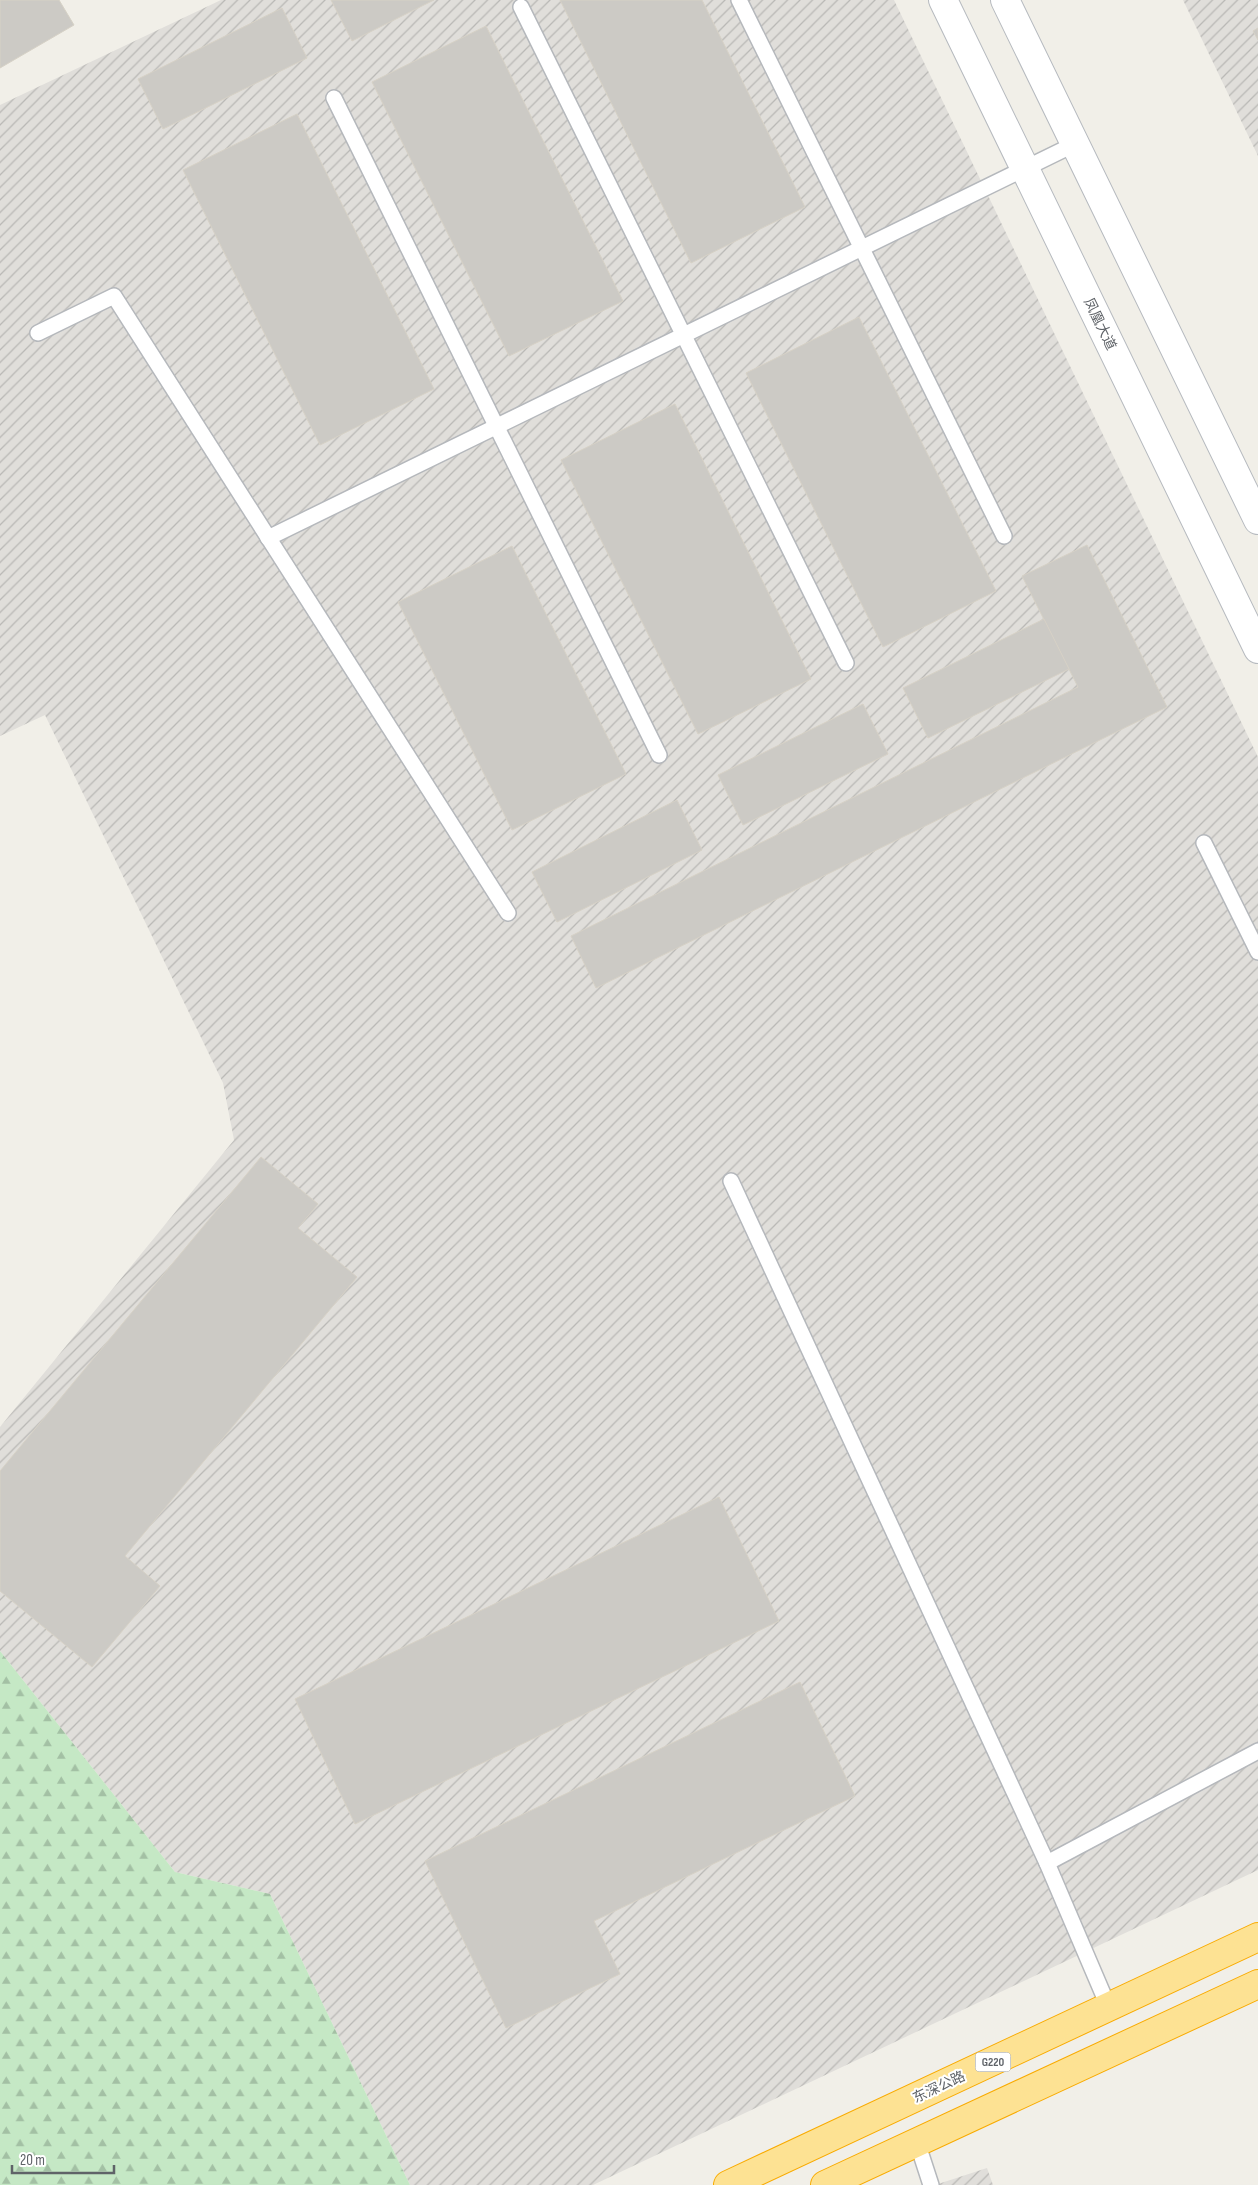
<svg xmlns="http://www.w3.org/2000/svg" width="1258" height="2185" viewBox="0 0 1258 2185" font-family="'Sofia Sans Condensed','Noto Sans SC',sans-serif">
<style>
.industrial{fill:url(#industrial-furrows)}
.forest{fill:url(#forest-firs)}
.building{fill:#cccac5;stroke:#d6d1c6}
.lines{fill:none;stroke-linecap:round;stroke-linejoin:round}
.lane-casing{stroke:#b5b8bc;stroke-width:18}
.secondary-casing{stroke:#b6babf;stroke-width:30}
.highway-casing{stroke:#f9ab00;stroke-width:30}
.lane{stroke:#fff;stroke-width:15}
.secondary{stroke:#fff;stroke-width:28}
.highway{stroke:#fde293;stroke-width:28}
.labels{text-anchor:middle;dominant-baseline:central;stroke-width:4;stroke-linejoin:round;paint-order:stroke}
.shield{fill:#fff;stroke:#8f9295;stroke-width:1}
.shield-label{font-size:12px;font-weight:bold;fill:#5f6368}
.street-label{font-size:14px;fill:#5f6368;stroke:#fff}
</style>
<defs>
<pattern id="industrial-furrows" width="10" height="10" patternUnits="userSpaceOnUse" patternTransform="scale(1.25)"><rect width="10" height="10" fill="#e0deda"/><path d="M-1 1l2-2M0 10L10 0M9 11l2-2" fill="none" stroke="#b9b8b5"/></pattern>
<pattern id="forest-firs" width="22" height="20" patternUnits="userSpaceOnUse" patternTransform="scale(1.25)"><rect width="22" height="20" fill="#c5e8c5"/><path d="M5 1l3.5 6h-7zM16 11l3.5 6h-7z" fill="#a3c0a4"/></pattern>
</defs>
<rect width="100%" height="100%" fill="#f1efe8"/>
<!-- industrial -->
<g class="industrial">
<polygon points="221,0 894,0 1258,757 1258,1870 593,2185 410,2185 270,1894 175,1872 0,1651 0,1427 234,1140 223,1083 45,715 0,736 0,105"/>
<polygon points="1183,0 1258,0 1258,156"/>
<polygon points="987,2168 993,2185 935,2185"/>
</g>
<!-- forest -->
<polygon class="forest" points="0,1651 175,1872 270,1894 410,2185 0,2185"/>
<!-- building -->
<g class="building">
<polygon points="0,0 59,0 74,25 0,68"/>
<polygon points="331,0 434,0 352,41"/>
<polygon points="560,0 702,0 805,207 691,263"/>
<polygon points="282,8 307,58 163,129 138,79"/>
<polygon points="486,26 623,301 509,356 372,82"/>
<polygon points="1258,28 1258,40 1253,31"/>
<polygon points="297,114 434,389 320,445 183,170"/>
<polygon points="859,317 996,591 883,647 746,373"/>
<polygon points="675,404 811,679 698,734 561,460"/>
<polygon points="1087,545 1167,707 596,988 571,936 1078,687 1022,576"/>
<polygon points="512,546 626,774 512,830 398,602"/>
<polygon points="1044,619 1069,669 928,738 903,688"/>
<polygon points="863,704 888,754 743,825 718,775"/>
<polygon points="677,800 702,850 557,922 532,872"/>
<polygon points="261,1157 318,1204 298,1228 357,1277 125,1556 160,1586 92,1667 0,1591 0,1471"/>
<polygon points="719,1497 779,1621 355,1824 295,1699"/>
<polygon points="800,1682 855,1796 594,1921 620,1974 506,2028 425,1861"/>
</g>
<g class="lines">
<!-- lane casing -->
<g class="lane-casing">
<g id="lane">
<polyline points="739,0 1004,536"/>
<polyline points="521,7 846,663"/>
<polyline points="334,98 659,755"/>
<polyline points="38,333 114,296 508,913"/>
<polyline points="268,538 1075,144"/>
<polyline points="1204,843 1258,952"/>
<polyline points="731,1181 1047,1863 1109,2008"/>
<polyline points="1047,1863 1258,1751"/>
<polyline points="917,2142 931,2185"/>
</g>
</g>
<!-- secondary casing -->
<g class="secondary-casing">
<g id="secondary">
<polyline points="943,0 1258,649"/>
<polyline points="1005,0 1258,520"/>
</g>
</g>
<!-- highway casing -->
<g class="highway-casing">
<g id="highway">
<polyline points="728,2185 1258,1937"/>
<polyline points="825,2185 1258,1984"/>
</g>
</g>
<!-- lane -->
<use href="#lane" class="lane"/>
<!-- secondary -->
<use href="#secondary" class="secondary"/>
<!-- highway -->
<use href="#highway" class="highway"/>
</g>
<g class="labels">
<!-- shield labels -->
<rect class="shield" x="975.5" y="2052.5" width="35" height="19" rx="4"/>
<g class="shield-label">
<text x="993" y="2062">G220</text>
</g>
<!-- street labels -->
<g class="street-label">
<text transform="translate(1100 324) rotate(64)">凤凰大道</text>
<text transform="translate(939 2087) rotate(-25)">东深公路</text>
</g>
</g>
<!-- scale -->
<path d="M12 2165v8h102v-8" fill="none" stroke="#5f6368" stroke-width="2.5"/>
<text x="20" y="2165" font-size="15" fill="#5f6368" stroke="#ffffff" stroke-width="4" paint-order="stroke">20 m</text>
</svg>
